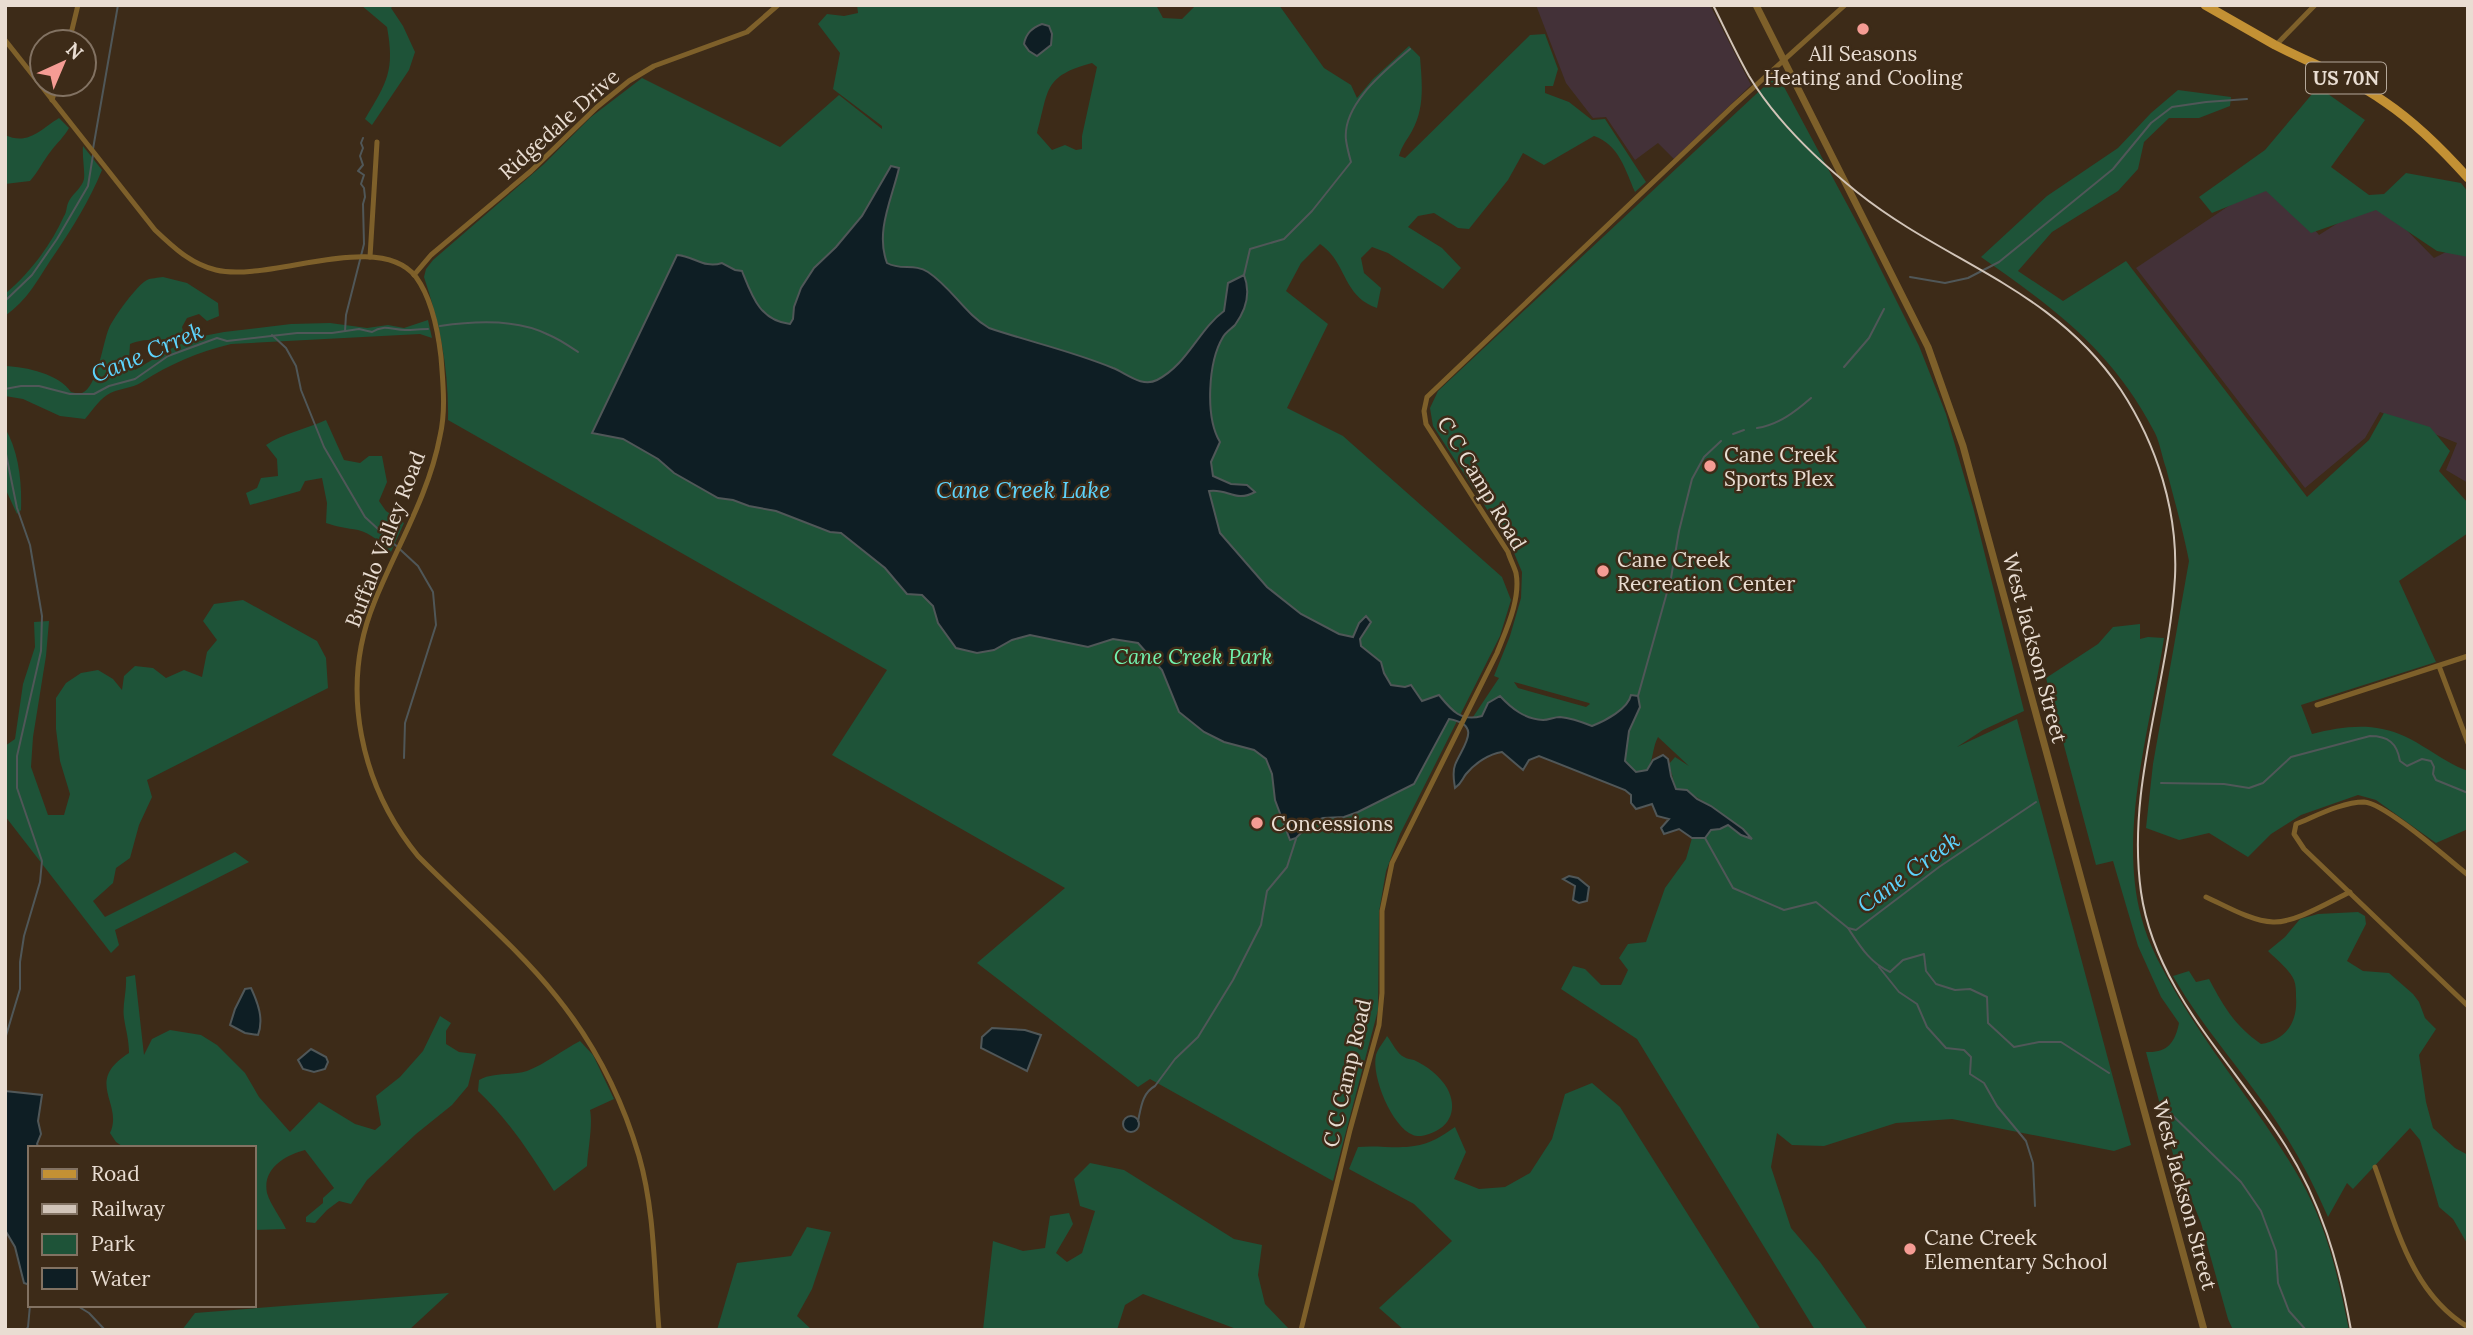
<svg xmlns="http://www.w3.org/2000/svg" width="2473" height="1335" viewBox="0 0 2473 1335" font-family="Lora,serif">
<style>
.industrial{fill:#433138}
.green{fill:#1e5338;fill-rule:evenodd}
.water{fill:#0e1e24;stroke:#505758;stroke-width:2}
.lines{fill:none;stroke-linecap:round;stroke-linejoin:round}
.stream{stroke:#505758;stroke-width:2}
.minor{stroke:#7e602a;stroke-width:5}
.tertiary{stroke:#7e602a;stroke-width:7}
.primary{stroke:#c39134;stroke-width:9}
.rail{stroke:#d1c4b8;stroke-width:2}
.poi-dot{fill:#f59c94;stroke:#3d2b18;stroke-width:2.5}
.labels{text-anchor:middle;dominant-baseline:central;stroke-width:5;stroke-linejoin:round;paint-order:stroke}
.shield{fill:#3d2b18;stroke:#b5a89a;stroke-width:2}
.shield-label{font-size:19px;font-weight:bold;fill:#e9ddd2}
.poi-label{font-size:21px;fill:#e9ddd2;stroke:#3d2b18;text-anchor:start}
.street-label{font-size:21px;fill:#e9ddd2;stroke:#3d2b18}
.park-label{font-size:21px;font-style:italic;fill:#72f3af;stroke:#3d2b18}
.water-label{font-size:23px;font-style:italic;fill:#5dd4fd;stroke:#3d2b18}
</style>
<rect width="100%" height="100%" fill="#3d2b18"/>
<!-- industrial -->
<g class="industrial">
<polygon points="1536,5 1710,5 1751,85 1674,159 1658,143 1635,160 1606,117 1593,118 1566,83"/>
<polygon points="2272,177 2319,235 2376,199 2434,258 2460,245 2468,255 2468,483 2446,470 2457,443 2380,412 2365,438 2305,488 2136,268"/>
</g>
<!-- green -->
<g class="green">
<path d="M 361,5 L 394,5 L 391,8 L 403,26 L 415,52 L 409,70 L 372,125 L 365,119 C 387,82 395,71 387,27 Z"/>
<path d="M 857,5 L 1156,5 L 1163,18 L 1182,19 L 1196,5 L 1279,5 L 1324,68 L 1351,85 L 1357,98 L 1373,79 L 1409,46 L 1420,57 C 1422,82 1425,108 1412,131 C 1407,140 1402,145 1399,156 L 1405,158 L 1530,35 L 1545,34 L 1558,69 L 1553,86 L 1545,86 L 1545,93 L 1569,102 L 1592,120 L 1605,119 L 1646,182 L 1635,192 C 1625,169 1619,145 1594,136 L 1544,165 L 1523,153 L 1508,180 L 1469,229 L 1458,228 L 1434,213 L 1418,216 L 1408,227 L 1442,248 L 1461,268 L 1443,289 L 1388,253 L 1372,247 L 1361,258 L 1364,273 L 1381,288 L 1377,308 C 1342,296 1347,262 1320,244 L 1301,263 L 1286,291 L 1328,324 L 1287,408 L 1343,436 L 1502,577 L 1511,600 L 1500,636 L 1400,834 L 1386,871 L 1379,912 L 1378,1010 L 1333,1181 L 1150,1079 L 1138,1087 L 977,963 L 1065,888 L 832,755 L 887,670 L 448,420 C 449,369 440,325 424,277 L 426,269 L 433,260 L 544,164 L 591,117 L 642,78 L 780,147 L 839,95 L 882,129 L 882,126 L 833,89 L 840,53 L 818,24 L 827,14 L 844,16 L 858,13 ZM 1092,63 L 1097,67 L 1082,136 L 1082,149 L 1076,150 L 1065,145 L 1052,150 L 1037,133 C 1049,90 1043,76 1092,63 Z"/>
<path d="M 1776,79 L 1783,85 L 1862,232 L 1919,346 L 1946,414 L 1973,507 L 2024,711 L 1983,730 L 1957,747 L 2017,719 L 2131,1145 L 2114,1151 L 1952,1119 L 1896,1123 L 1824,1146 L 1792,1145 L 1777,1133 L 1771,1167 L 1791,1228 L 1820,1262 L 1868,1330 L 1815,1330 L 1637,1039 L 1561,989 L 1573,966 L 1585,969 L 1601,985 L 1621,985 L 1628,970 L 1619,958 L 1628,944 L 1646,942 L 1665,888 L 1686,859 L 1692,838 L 1705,838 L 1711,830 L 1720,829 L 1728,825 L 1741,835 L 1743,829 C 1725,818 1695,791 1676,789 L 1669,764 L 1675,757 L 1689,766 L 1658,737 C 1652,748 1654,759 1647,770 L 1636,772 L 1625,761 L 1629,731 L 1606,721 L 1592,726 L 1578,721 L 1558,717 L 1545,720 L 1530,718 L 1511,708 L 1488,703 L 1482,716 L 1471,720 L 1499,678 L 1494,676 L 1510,636 L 1521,598 L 1522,572 L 1512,548 L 1433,426 L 1430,408 L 1438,391 L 1769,82 ZM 1514,682 L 1589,703 L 1590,704 L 1586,707 L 1518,688 Z"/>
<polygon points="2318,87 2365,120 2331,167 2369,195 2384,194 2406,173 2461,183 2468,192 2468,257 2437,251 2376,210 2311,233 2266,191 2212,213 2199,197 2265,150"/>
<path d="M 2178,90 L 2231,97 L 2230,106 L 2199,118 L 2169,118 L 2144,142 L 2138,169 L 2118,191 L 2052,232 L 2018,271 L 2063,301 L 2126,261 L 2307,497 L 2369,440 L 2384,413 L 2430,427 L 2450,451 L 2439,471 L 2468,503 L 2468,533 L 2399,581 L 2436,662 L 2301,705 L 2312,734 C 2343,726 2374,722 2404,736 C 2426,746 2445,763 2468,771 L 2468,829 L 2436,843 L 2376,800 L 2358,795 L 2301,815 L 2271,834 L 2248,857 L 2209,833 L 2179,840 L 2146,828 L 2153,764 L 2189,561 C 2183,530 2174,499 2166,468 C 2162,457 2160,443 2155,433 C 2112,350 2055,309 1981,257 L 2047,196 L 2118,148 L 2151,113 Z"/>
<path d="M 59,118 L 69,128 C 64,137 57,143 51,151 C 43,161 38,172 30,181 L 5,184 L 5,135 C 28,146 41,129 59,118 Z"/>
<path d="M 83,146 L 102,170 C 89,202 70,232 50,261 C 35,284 28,299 5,316 L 5,294 C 30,273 51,245 64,216 C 67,212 66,206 69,201 C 73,193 82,188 84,179 C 85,171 82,156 83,146 Z"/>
<path d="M 163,277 L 187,283 L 218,303 L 219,316 L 207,321 L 199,314 L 187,318 L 182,327 L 184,335 C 171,343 147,336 130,344 L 129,360 L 135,370 L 174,347 L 198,337 L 224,332 L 291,324 L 330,323 L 367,328 L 388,325 L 404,328 L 428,320 L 432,338 L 420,334 L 231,344 C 198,352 170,364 142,382 C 132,389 117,388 107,395 C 98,401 91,412 85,419 L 60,416 L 23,399 L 5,396 L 5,366 C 27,367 59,374 71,392 C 75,393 79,394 82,393 C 97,388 103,342 109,328 C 114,317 137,285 147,280 C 151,278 158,278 163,277 Z"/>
<path d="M 326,420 L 344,460 L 360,463 L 369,456 L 382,456 L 387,482 L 379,501 L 386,511 L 404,523 L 391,552 C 381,543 371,533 358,530 C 347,528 337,527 326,523 L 327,503 L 322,478 L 305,481 L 300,491 L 250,505 L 246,493 L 257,488 L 261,478 L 278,476 L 277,459 L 266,445 C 284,433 306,429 326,420 Z"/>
<path d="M 5,428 C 19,452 22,483 21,510 L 17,514 L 5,488 Z"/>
<polygon points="243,600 317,641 326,658 328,688 147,780 152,797 139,825 130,858 116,868 113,883 93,901 105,917 235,852 249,862 115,930 119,945 111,953 5,816 5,746 15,739 23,684 35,647 34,622 49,621 46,656 33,737 31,767 48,815 64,815 70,794 60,761 56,729 56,698 66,683 81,673 98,670 113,679 122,690 124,676 135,666 153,668 166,678 184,670 202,677 207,652 217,640 203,621 214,604"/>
<path d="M 2140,624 L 2140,639 L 2148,637 L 2164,638 C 2151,725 2118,829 2141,916 C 2148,945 2164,972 2179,998 C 2216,1060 2264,1116 2300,1179 C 2327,1226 2338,1277 2349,1330 L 2233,1330 L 2228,1319 L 2201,1223 L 2173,1154 L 2146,1052 C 2167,1053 2175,1043 2179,1023 L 2161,997 L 2138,946 L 2113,861 L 2096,865 L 2046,678 L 2098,644 L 2113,627 Z"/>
<path d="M 2358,912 L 2365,916 L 2366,924 L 2347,961 L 2363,971 L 2389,973 L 2413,994 L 2419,1002 L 2425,1018 L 2436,1029 L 2419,1055 L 2426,1102 L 2433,1128 L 2455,1148 L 2468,1155 L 2468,1245 L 2453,1219 L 2439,1207 L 2420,1140 L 2410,1128 L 2353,1189 L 2347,1183 L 2328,1217 C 2312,1180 2293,1145 2270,1112 C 2238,1066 2201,1025 2173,976 L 2189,971 L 2196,982 L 2209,979 C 2224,1007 2234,1025 2261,1044 C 2286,1040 2298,1022 2296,997 C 2296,992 2296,985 2294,980 C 2290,970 2276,959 2268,951 L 2285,937 L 2300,919 L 2318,914 Z"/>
<path d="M 135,975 L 144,1055 L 152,1039 L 170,1030 L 201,1035 L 217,1045 L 245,1073 L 259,1097 L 290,1132 L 319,1102 L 355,1124 L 375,1130 L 381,1125 L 376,1096 L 400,1077 L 423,1051 L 440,1016 L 451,1023 L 446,1031 L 446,1044 L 459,1052 L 476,1054 L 468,1086 L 452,1105 L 416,1134 L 367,1180 L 351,1204 L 339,1201 L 327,1210 L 315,1223 L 306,1222 L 306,1217 L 323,1203 L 323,1198 L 334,1188 L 305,1150 C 286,1155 262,1168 267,1193 C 270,1204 281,1218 286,1229 L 254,1230 L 254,1148 L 125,1148 L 116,1142 L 110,1133 C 124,1103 83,1082 129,1053 C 129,1040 126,1031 124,1018 C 122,1005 127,991 126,977 Z"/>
<path d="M 1387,1036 C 1392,1042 1397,1054 1404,1057 C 1407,1059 1411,1059 1414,1060 C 1427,1066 1440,1076 1447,1088 C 1458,1108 1451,1127 1429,1134 C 1424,1136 1417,1137 1413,1135 C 1392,1127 1371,1076 1376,1055 C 1378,1048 1384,1042 1387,1036 Z"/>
<path d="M 580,1041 L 593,1055 L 614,1099 L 590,1110 C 593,1125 588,1149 587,1166 L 554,1191 C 531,1155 509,1120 478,1091 L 479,1080 C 494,1072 511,1076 527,1071 C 545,1064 563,1050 580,1041 Z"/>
<path d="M 1592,1083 L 1620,1107 L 1761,1330 L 1404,1330 L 1379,1308 L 1452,1241 L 1414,1204 L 1349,1169 L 1358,1147 C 1377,1145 1398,1149 1414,1146 C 1430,1144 1442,1136 1455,1127 L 1466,1152 L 1454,1179 L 1479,1189 L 1505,1187 L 1530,1173 L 1552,1139 L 1565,1094 Z"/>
<polygon points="1090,1163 1124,1170 1234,1239 1262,1245 1258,1275 1265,1304 1290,1330 1239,1330 1143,1294 1125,1305 1117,1330 983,1330 993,1241 1023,1251 1045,1248 1050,1216 1069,1213 1073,1224 1056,1253 1067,1262 1082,1253 1095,1211 1080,1206 1074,1179"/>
<polygon points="807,1227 831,1232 812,1289 797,1316 812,1330 717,1330 737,1263 791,1256"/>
<polygon points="449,1293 409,1330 182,1330 195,1313"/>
</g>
<!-- water -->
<g class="water">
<path d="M 1042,24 L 1049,26 L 1052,34 L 1051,45 L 1037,56 L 1029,51 L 1024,44 C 1026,33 1032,28 1042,24 Z"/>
<path d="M 891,166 L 899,168 C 892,199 875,231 887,263 C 901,271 914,263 928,272 C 952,288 965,314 989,328 C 1030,342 1072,351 1113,368 C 1126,373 1142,388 1157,380 C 1187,365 1199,329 1224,311 L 1228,283 L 1244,275 C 1251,293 1246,310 1235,325 C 1231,329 1226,332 1223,337 C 1208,362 1205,417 1220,442 L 1211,462 L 1213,476 L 1231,484 L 1247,485 L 1255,492 C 1235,503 1228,488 1209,491 L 1220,533 L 1267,587 L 1301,614 L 1339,634 L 1353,637 L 1359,623 L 1366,616 L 1371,622 L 1360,639 L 1361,646 L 1381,662 L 1384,673 L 1391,685 L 1405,687 L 1411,685 L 1422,701 L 1439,695 C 1452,711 1461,722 1482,716 L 1488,703 L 1500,696 C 1512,709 1525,719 1543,720 C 1549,720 1554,717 1560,717 C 1571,718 1582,722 1592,726 C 1605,721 1628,709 1631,695 L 1638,696 L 1640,707 L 1629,731 L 1625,761 L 1636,772 L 1647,770 L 1653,760 L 1663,755 L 1668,759 L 1671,776 L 1676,789 L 1687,790 L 1697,799 L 1711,806 L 1743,829 L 1752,839 L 1741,835 L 1728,825 L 1720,829 L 1711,830 L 1705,838 L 1692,838 L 1679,829 L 1664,834 L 1661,828 L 1669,819 L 1657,816 L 1652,804 L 1636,809 L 1631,803 L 1631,795 L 1625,790 L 1539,756 L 1529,760 L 1523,770 L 1502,752 C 1489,754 1475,763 1466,774 C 1462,779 1462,783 1455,788 C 1454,780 1452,773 1455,765 C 1462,747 1484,725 1449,719 L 1414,784 L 1358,812 L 1344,817 L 1323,818 L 1312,822 L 1296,838 L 1290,840 L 1275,800 L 1272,774 L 1266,759 L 1254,750 L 1224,742 L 1204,732 L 1179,712 L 1162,670 L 1138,643 L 1113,639 L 1088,647 L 1030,635 L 1012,640 L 994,650 L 977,653 L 956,648 L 938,623 L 933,606 L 922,595 L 907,594 L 885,568 L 841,533 L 830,532 L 776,511 L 749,506 L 733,500 L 718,498 L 674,473 L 658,459 L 623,439 L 592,433 L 677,255 C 694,256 704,269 722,263 L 735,270 L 742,271 C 752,296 760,321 790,324 L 793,319 L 794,307 L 801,288 L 814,268 L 836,247 L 862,216 Z"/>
<polygon points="1569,876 1578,878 1589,887 1587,901 1579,903 1573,900 1575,886 1563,879"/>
<path d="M 251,988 C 258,1003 264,1019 258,1035 L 245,1033 L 230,1025 L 235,1009 L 245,989 Z"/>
<polygon points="992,1028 1025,1030 1041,1035 1027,1071 981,1048 982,1037"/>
<polygon points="311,1049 326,1057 328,1062 325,1069 314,1072 303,1069 298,1060"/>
<polygon points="5,1091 42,1095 38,1121 41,1134 37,1144 39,1148 30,1148 30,1285 24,1283 15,1247 5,1230"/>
<circle cx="1131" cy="1124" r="8"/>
</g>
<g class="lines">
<!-- stream -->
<g class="stream">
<polyline points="93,149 118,5"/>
<path d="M 1244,275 L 1250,249 L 1284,239 L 1312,211 L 1351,162 C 1349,155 1347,147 1346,140 C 1342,104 1386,70 1410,49"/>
<polyline points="1910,277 1945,283 1968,278 1999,262 2113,169 2151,123 2172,107 2206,102 2247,99"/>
<polyline points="5,301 32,275 57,239 88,186 93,155"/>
<path d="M 440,326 C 474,321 517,318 549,335 C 559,339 569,346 578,352"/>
<polyline points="345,331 346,315 364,244 363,204 365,197 364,188 361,184 364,175 358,171 363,165 360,156 363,148 361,143 363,138"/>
<polyline points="272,335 286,348 296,366 301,390 324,447 365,517 418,566 433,592 436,625 405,723 404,758"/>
<polyline points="1844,367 1869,338 1884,309"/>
<path d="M 5,389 L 21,386 L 39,386 L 70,394 L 94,394 L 109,386 L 135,379 L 168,356 L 217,338 L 227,341 L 297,333 L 332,333 L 359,329 L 372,332 C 384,324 392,330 405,330 C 413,330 421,329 428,329"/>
<path d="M 1757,428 C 1778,425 1795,412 1811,398"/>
<polyline points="1733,434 1744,430"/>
<polyline points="5,449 17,508 30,545 42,616 41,651 17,756 17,788 42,861 40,882 24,936 20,962 20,989 5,1039"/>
<polyline points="1638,696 1671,578 1679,531 1692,479 1704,457 1721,441"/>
<path d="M 2161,783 L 2224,784 L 2249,788 L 2263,783 L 2291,757 L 2370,736 C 2388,736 2397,743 2400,761 L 2407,766 L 2422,759 L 2431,761 L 2434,767 L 2433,774 L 2436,780 L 2468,793"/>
<polyline points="1705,838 1733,888 1784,910 1816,902 1848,928 1856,930 1939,867 2036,802"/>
<path d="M 1848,928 C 1860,946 1870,963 1890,972 L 1903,960 L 1924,954 L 1926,971 L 1936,984 L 1955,990 L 1970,989 L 1987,997 L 1988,1023 L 2014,1047 L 2039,1042 L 2061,1042 L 2109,1073"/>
<polyline points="1879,967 1899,992 1917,1004 1927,1027 1946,1048 1964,1050 1971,1057 1970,1074 1984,1083 1997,1106 2026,1141 2033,1163 2035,1206"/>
<polyline points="2167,1110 2241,1182 2261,1211 2276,1251 2278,1283 2289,1311 2306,1330"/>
<path d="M 1138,1121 C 1141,1108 1142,1093 1155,1086 L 1175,1059 L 1198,1037 L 1233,980 L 1261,925 L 1267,891 L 1287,867 L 1296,839"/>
<polyline points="76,1305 89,1313 105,1330"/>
<polyline points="26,1330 28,1327 30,1305"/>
</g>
<!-- minor -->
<g class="minor">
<path d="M 5,40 L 155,230 C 174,248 191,264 216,270 C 269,283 379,229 416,277 C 432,299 438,331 441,357 C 443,384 446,410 440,436 C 429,495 396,548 374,603 C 339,689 361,786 418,856 C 462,901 517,947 556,996 C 594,1043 622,1098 639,1156 C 655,1212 654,1272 659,1330"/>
<polyline points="69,42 78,5"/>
<polyline points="2276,45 2315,5"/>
<polyline points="52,100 57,84"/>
<polyline points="370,257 377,142"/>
<polyline points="414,275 431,255 531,171 597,107 629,81 654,66 747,32 778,5"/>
<polyline points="2439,666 2468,743"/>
<polyline points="2317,705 2468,656"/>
<path d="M 2468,875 C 2449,860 2385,803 2364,802 C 2342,802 2316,816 2296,824 L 2294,834 L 2304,849 L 2468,1006"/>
<path d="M 2206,897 C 2226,906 2251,921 2273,922 C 2295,923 2329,902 2350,892"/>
<path d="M 2375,1167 C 2396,1225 2411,1293 2468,1327"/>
<path d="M 1301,1330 L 1350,1130 L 1379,1025 L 1382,993 L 1382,911 L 1392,863 L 1497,653 C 1506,630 1521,599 1516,573 C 1514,566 1510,559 1508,552 L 1426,424 L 1424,411 L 1427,397 L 1733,106 L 1845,5"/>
</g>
<!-- tertiary -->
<polyline class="tertiary" points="1756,5 1928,347 1963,446 2204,1330"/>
<!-- primary -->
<path class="primary" d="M 2205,5 C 2228,18 2252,32 2275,45 C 2312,64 2351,78 2385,102 C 2416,123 2443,150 2468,178"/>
<!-- rail -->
<path class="rail" d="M 1713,5 C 1725,29 1736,53 1749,76 C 1776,121 1816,159 1857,192 C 1947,264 2052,287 2121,390 C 2157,445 2178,511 2175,577 C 2169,683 2126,785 2141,892 C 2155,991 2234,1063 2285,1145 C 2321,1202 2339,1263 2351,1330"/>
</g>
<!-- markers -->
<g class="poi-dot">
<circle cx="1863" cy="29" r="7"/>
<circle cx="1710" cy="466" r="7"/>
<circle cx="1603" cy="571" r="7"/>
<circle cx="1257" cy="823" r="7"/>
<circle cx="1910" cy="1249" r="7"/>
</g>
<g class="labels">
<!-- shield labels -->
<rect class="shield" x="2306" y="62.5" width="80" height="31" rx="5"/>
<g class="shield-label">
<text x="2346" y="78">US 70N</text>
</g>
<!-- poi labels -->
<g class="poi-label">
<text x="1863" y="53" text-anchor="middle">All Seasons<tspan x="1863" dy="24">Heating and Cooling</tspan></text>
<text x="1724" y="454">Cane Creek<tspan x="1724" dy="24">Sports Plex</tspan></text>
<text x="1617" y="559">Cane Creek<tspan x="1617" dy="24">Recreation Center</tspan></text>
<text x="1271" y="823">Concessions</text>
<text x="1924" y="1237">Cane Creek<tspan x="1924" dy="24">Elementary School</tspan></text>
</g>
<!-- street labels -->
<g class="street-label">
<text transform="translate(559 124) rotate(-42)">Ridgedale Drive</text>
<text transform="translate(1482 483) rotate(59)">C C Camp Road</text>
<text transform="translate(385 539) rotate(-69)">Buffalo Valley Road</text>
<text transform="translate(2035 648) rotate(75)">West Jackson Street</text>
<text transform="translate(1347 1073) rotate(-77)">C C Camp Road</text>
<text transform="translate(2185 1195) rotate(75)">West Jackson Street</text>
</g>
<!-- park labels -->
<g class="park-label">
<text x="1193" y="656">Cane Creek Park</text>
</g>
<!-- water labels -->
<g class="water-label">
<text transform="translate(147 352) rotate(-23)">Cane Crrek</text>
<text x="1023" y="489">Cane Creek Lake</text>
<text transform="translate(1908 872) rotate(-36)">Cane Creek</text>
</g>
</g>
<!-- border -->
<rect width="2473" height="1335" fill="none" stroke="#e9ddd2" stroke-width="14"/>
<!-- legend -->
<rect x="28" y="1146" width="228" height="161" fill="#3d2b18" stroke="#827262" stroke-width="2"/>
<rect x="42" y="1169" width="35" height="10" fill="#c39134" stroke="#827262" stroke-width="2"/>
<text x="91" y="1181" font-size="21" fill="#e9ddd2">Road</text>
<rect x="42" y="1204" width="35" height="10" fill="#d1c4b8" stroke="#827262" stroke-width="2"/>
<text x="91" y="1216" font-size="21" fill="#e9ddd2">Railway</text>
<rect x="42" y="1234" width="35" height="21" fill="#1e5338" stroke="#827262" stroke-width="2"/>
<text x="91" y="1251" font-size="21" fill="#e9ddd2">Park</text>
<rect x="42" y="1268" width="35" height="21" fill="#0e1e24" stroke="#827262" stroke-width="2"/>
<text x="91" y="1286" font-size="21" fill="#e9ddd2">Water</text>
<!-- north arrow -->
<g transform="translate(63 63) rotate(44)"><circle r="33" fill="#3d2b18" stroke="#827262" stroke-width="2"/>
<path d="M0-5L12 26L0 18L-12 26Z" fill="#f59c94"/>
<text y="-10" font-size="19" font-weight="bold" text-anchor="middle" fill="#e9ddd2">N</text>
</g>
</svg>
